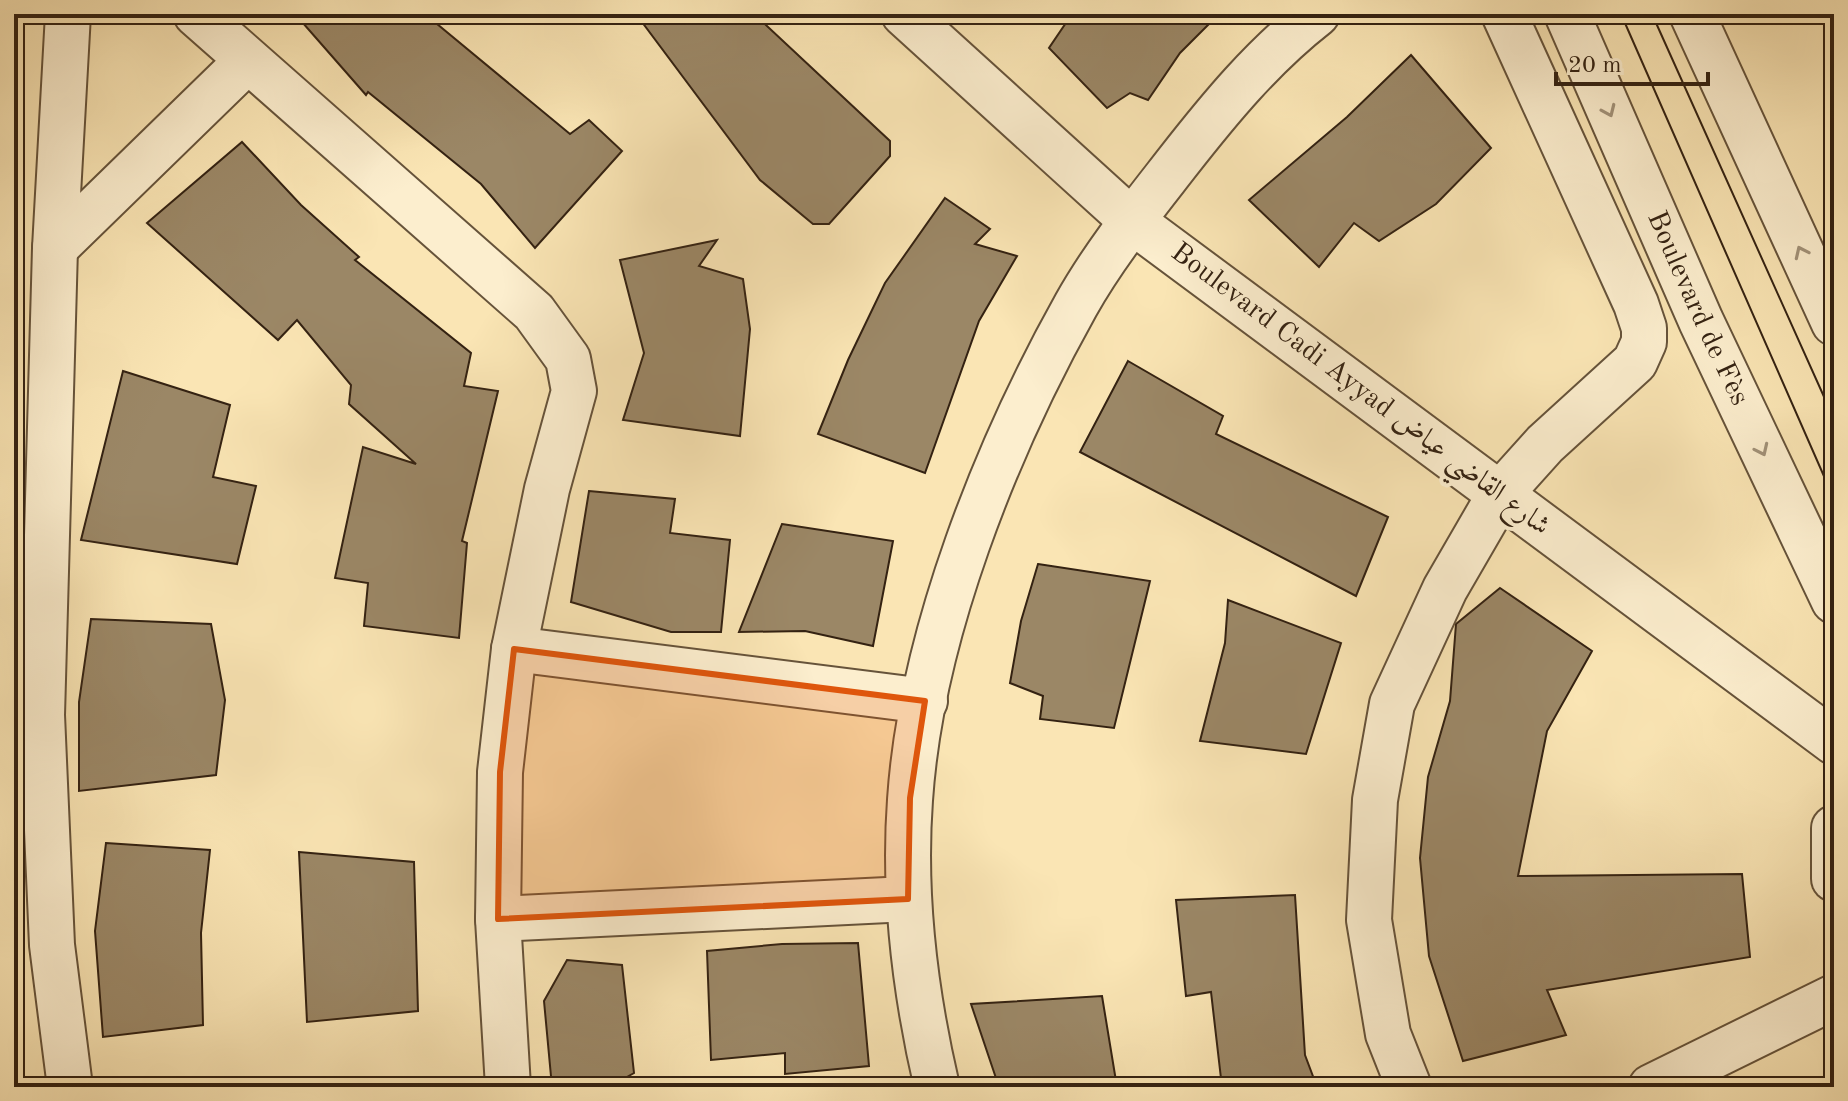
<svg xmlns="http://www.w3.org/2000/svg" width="1848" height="1101" viewBox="0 0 1848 1101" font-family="'Old Standard TT',Amiri,serif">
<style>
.building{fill:#9b8766;stroke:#342212;stroke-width:2}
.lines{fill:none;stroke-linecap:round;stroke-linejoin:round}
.minor-casing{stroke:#66533a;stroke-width:48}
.tertiary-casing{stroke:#66533a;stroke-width:48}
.minor{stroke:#fceece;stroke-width:44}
.tertiary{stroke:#fceece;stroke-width:44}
.tram{stroke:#342212;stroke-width:2}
.oneway{stroke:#a29279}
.marked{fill:#df560c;fill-opacity:0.2;stroke:#df560c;stroke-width:6;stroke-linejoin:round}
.labels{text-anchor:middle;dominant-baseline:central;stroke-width:8;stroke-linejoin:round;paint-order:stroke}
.street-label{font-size:28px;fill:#342212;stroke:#fceece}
</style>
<rect width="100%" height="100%" fill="#fae5b4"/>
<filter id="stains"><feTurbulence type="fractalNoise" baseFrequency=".0025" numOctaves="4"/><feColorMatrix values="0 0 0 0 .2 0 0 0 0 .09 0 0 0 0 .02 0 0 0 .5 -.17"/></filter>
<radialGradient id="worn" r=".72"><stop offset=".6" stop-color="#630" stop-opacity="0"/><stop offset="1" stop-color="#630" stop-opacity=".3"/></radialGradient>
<!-- building -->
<g class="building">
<polygon points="295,14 425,14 570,134 589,120 622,151 535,248 481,184 368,92 366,95"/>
<polygon points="636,14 754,14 890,141 890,156 829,224 813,224 760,180"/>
<polygon points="1072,14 1219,14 1180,53 1148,100 1130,93 1107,108 1049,48"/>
<polygon points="1411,55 1491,148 1436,204 1379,241 1354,223 1319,267 1249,200 1347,117"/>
<polygon points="242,142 301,205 359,257 355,260 471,353 464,386 498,391 462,541 467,543 459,638 364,626 368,583 335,578 363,447 416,464 349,404 351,385 297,320 278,340 147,223"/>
<polygon points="945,198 990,229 975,244 1017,256 979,321 925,473 818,434 848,360 885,283"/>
<polygon points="717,240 699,266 743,279 750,329 740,436 623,420 644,353 620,260"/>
<polygon points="1128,361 1223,416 1216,434 1388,517 1356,596 1080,452"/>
<polygon points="123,371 230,405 213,477 256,486 237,564 81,540"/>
<polygon points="589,491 675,499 670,533 730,540 721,632 671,632 571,602"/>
<polygon points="782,524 893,541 873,646 805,631 739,632"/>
<polygon points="1038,564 1150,581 1114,728 1040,719 1043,696 1010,683 1021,621"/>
<polygon points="1500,588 1592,651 1547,731 1518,876 1742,874 1750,957 1547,990 1566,1035 1463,1061 1429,956 1420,858 1428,777 1450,701 1456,624"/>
<polygon points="1228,600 1341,643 1306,754 1200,741 1225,643"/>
<polygon points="91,619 211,624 225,700 216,775 79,791 79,702"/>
<polygon points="106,843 210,850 201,933 203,1025 103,1037 95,931"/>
<polygon points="299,852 414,862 418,1011 307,1022"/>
<polygon points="1295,895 1305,1055 1317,1087 1222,1087 1211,992 1186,996 1176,900"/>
<polygon points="858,943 869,1066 785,1074 785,1053 711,1060 707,951 782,944"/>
<polygon points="567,960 622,965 634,1073 609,1087 552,1087 544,1001"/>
<polygon points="1102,996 1117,1087 999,1087 971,1004"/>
</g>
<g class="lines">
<!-- minor casing -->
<g class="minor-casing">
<g id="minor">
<polyline points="68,14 55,248 42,715 52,945 70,1087"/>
<polyline points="196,14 534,312 568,359 574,391 547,489 514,649 500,772 498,919 508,1087"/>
<polyline points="904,14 1132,221 1834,742"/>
<polyline points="55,248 247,61"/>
<polyline points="514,649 925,701"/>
<polyline points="498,919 908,899"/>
<path d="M 937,1087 C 915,993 903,896 910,800 C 921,636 996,448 1076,305 C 1104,255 1142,208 1177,163 C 1220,108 1262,57 1317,14"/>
<polyline points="1409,1087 1388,1034 1369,920 1375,800 1392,704 1445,589 1500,494 1545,444 1635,362 1644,342 1644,328 1636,304 1504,14"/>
<polyline points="1651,1087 1834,997"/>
</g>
</g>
<!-- tertiary casing -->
<g class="tertiary-casing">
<g id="tertiary">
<path id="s1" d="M 1567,14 L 1701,321 L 1834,601"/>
<polyline points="1692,14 1834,323"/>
<polyline points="1834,828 1834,879"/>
</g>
</g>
<!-- minor -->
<use href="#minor" class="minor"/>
<!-- tertiary -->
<use href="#tertiary" class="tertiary"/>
<!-- tram -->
<g class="tram">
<polyline points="1621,14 1834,499"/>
<polyline points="1652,14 1834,419"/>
</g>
</g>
<!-- one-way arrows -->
<defs><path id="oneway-chevron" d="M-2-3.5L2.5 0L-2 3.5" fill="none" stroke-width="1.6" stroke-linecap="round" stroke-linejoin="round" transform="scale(2)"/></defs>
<g class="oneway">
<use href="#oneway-chevron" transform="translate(1609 111) rotate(66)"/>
<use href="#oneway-chevron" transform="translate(1801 252) rotate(-115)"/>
<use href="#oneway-chevron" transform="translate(1762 450) rotate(65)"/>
</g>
<!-- marked area -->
<path class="marked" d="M 514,649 L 925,701 L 910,798 L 908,899 L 498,919 L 500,772 Z"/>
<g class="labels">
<!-- street labels -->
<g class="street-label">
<text stroke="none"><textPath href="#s1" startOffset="322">Boulevard de Fès</textPath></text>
<text transform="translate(1360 390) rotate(37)">Boulevard Cadi Ayyad شارع القاضي عياض</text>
</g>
</g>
<!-- margin -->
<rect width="1848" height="1101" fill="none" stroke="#fae5b4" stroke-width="48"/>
<rect x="16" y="16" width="1816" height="1069" fill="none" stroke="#342212" stroke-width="4"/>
<rect x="24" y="24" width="1800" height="1053" fill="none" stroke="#342212" stroke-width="2"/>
<!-- scale -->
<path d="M1556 72v12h152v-12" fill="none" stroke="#342212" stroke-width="4"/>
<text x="1568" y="72" font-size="24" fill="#342212" stroke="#fceece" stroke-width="6" paint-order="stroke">20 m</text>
<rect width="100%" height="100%" filter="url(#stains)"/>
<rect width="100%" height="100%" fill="url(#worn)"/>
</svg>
